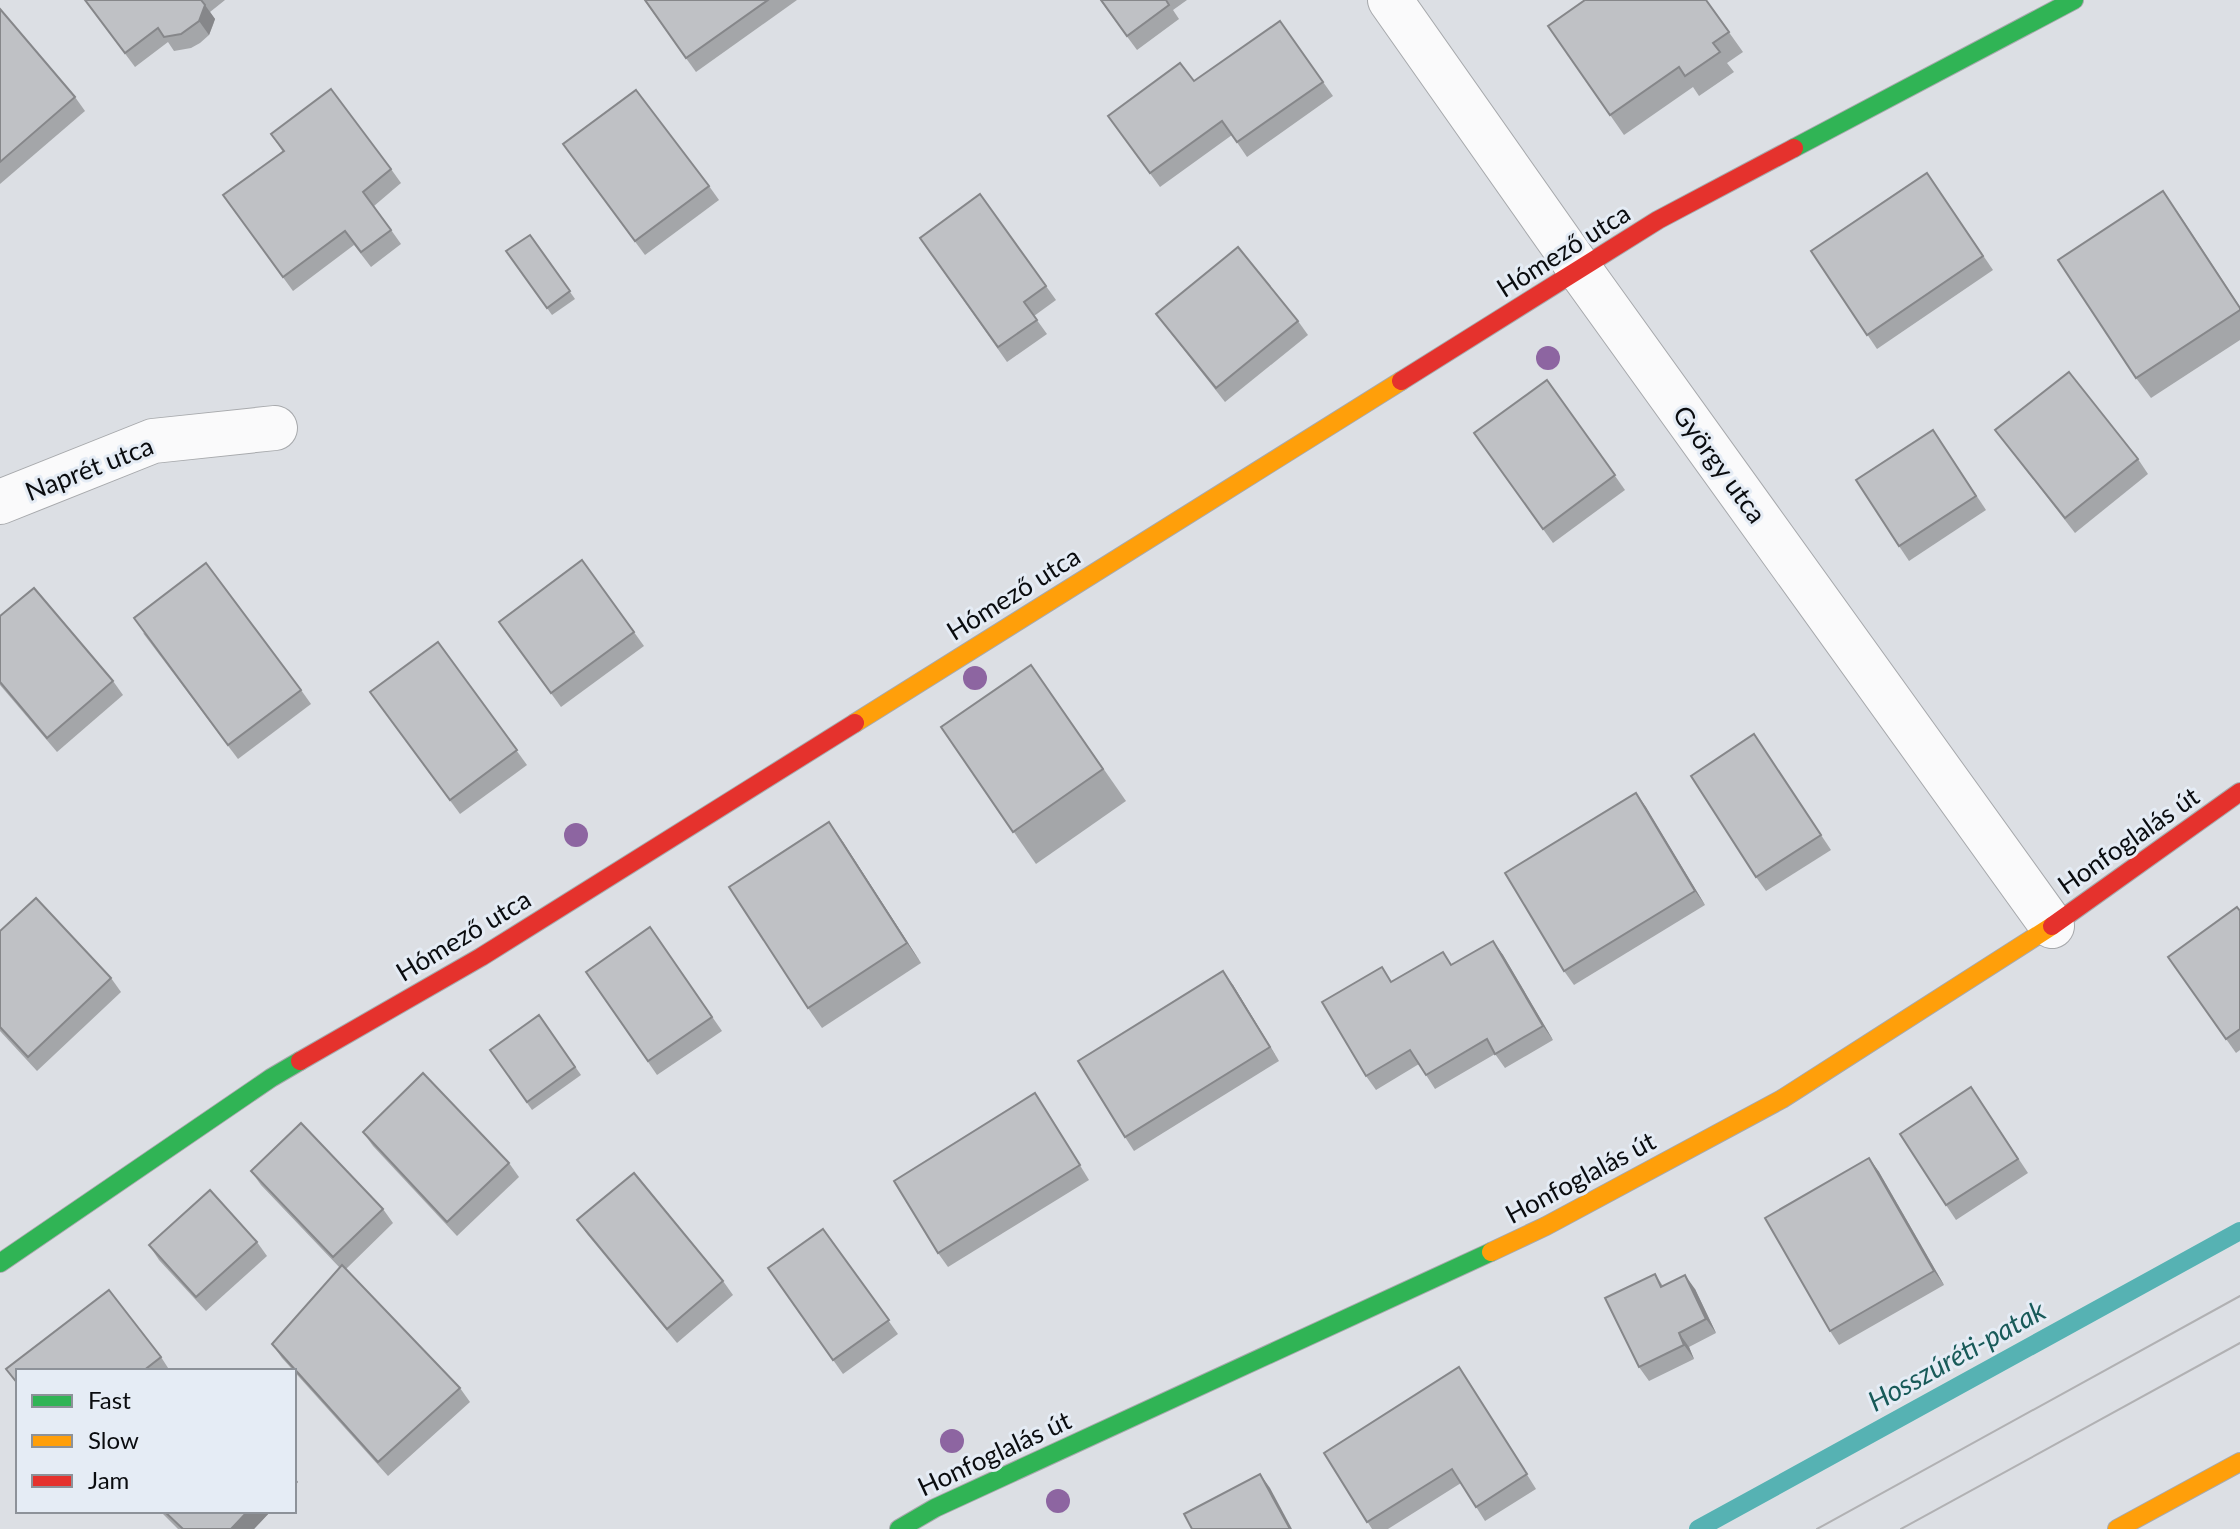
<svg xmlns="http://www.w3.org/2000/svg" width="2240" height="1529" viewBox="0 0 2240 1529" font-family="Lato,sans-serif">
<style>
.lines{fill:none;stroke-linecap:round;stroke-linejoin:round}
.stream{stroke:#56b2b3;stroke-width:18}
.street-casing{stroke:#a7a9ac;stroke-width:46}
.fast-casing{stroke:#a7a9ac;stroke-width:20}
.slow-casing{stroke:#a7a9ac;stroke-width:20}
.jam-casing{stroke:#a7a9ac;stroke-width:20}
.street{stroke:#fafafb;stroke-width:44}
.fast{stroke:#30b455;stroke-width:18}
.slow{stroke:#ff9f0a;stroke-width:18}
.jam{stroke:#e5322d;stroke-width:18}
.tram{stroke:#b1b1b3;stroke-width:2}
.tree{fill:#8d65a1}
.wall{fill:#a4a6a9}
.shaded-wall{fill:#86878a}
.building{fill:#bfc1c5;stroke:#86878a;stroke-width:2}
.labels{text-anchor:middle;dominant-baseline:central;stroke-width:6;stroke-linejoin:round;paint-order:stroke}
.street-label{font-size:26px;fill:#0a0c0f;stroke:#e5ecf5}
.water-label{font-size:28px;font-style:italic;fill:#185a59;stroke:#e5ecf5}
</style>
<rect width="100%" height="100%" fill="#dcdfe4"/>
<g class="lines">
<!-- stream -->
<polyline class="stream" points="1698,1529 2240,1231"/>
<!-- street casing -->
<g class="street-casing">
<g id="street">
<polyline points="1390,0 1580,270 2052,926"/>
<polyline points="0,502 153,441 275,428"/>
</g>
</g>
<!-- fast casing -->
<g class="fast-casing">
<g id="fast">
<polyline points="1794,148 2074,0"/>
<polyline points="0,1263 271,1078 300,1061"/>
<polyline points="899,1529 935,1508 1491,1252"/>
</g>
</g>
<!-- slow casing -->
<g class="slow-casing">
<g id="slow">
<polyline points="855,723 1401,381"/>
<polyline points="1491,1252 1546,1226 1782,1099 2052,926"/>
<polyline points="2117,1529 2240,1462"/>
</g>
</g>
<!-- jam casing -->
<g class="jam-casing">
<g id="jam">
<polyline points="1401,381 1658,220 1794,148"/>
<polyline points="2052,926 2240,792"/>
<polyline points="300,1061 481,957 855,723"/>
</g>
</g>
<!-- street -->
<use href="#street" class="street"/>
<!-- fast -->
<use href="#fast" class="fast"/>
<!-- slow -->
<use href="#slow" class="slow"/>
<!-- jam -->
<use href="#jam" class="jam"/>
<!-- tram -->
<g class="tram">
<polyline points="1817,1529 2240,1296"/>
<polyline points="1901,1529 2240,1343"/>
</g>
</g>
<!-- trees -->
<g class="tree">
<circle cx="1548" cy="358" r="12"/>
<circle cx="975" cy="678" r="12"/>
<circle cx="576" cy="835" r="12"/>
<circle cx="952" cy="1441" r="12"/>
<circle cx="1058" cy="1501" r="12"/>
</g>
<!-- wall -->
<g class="wall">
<polygon points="85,0 225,0 210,12 215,19 213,25 209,35 200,43 191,48 174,51 168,42 135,67"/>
<polygon points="644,0 797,0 696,72"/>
<polygon points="1100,0 1187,0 1173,10 1179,19 1137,50"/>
<polygon points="1706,0 1743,52 1727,63 1734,72 1699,96 1693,87 1624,135 1548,26"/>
<polygon points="0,9 75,97 85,111 0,184"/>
<polygon points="1280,21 1333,96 1247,157 1232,135 1160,187 1108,116 1194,81"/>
<polygon points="271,134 391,169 401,183 374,206 401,244 371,267 354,245 293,291 223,195 283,152"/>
<polygon points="573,158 709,186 719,200 645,255"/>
<polygon points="1927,173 1993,270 1877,349 1811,251"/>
<polygon points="980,194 1056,300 1034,316 1047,334 1007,362 920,238"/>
<polygon points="2177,211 2240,307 2240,340 2151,398 2136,378"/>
<polygon points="530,235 575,299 552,315 506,251"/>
<polygon points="1156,314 1298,321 1308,335 1225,402"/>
<polygon points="1547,380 1625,490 1553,543 1474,433"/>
<polygon points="1933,430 1986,510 1909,561 1899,546"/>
<polygon points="1995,430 2138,459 2148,474 2075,533"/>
<polygon points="582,560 644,646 561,707 499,622"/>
<polygon points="0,616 113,681 123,695 57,752 0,685"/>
<polygon points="143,633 301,690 311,704 238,759"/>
<polygon points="438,642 527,765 460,814 370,692"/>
<polygon points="1031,665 1126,801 1036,864 941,727"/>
<polygon points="1754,734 1831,850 1766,891 1756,877"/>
<polygon points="1636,793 1705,905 1574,985 1564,971"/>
<polygon points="843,842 921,963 822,1028 808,1008"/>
<polygon points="2240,911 2240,1050 2236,1053 2168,957"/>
<polygon points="650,927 722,1031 657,1075 586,972"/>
<polygon points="0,931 111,978 121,992 37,1071 0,1031"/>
<polygon points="1493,941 1503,955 1553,1040 1505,1068 1495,1054 1435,1089 1419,1064 1376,1090 1366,1076 1392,981 1443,952 1452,965"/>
<polygon points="1233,985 1279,1061 1134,1151 1125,1137"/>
<polygon points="539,1015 581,1075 532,1110 490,1050"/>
<polygon points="1981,1102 2028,1173 1956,1220 1946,1205"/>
<polygon points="1045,1108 1089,1180 948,1267 938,1253"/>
<polygon points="363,1132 509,1163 519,1177 457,1236 373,1146"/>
<polygon points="1869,1158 1879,1172 1944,1285 1839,1345 1830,1331"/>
<polygon points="251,1171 383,1209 393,1223 346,1269 460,1388 470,1402 388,1476 282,1358 272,1344 340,1268 261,1185"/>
<polygon points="577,1220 723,1281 733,1295 677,1343 587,1234"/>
<polygon points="823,1229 898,1334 843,1374 768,1268"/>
<polygon points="257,1242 267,1256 206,1311 159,1260 149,1245"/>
<polygon points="1655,1274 1663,1286 1695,1289 1716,1333 1689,1347 1694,1359 1649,1381 1639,1367"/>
<polygon points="161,1357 170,1371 18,1371 18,1385 6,1369"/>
<polygon points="1469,1382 1536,1489 1485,1521 1461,1483 1388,1529 1372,1529 1324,1453"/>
<polygon points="160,1511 271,1511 254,1529 178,1529"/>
</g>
<!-- shaded-wall -->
<g class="shaded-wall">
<polygon points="205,5 215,19 209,35 199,21"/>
<polygon points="1636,793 1646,807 1705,905 1695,891"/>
<polygon points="829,822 843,842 921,963 907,943"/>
<polygon points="1493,941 1503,955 1553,1040 1543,1026"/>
<polygon points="1223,971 1233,985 1279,1061 1270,1047"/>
<polygon points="1869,1158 1879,1172 1944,1285 1934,1271"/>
<polygon points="1685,1275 1695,1289 1716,1333 1706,1319"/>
<polygon points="1679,1333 1689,1347 1694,1359 1684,1345"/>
<polygon points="1260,1474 1270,1488 1292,1529 1290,1529"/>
<polygon points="294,1476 298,1482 294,1487"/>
<polygon points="248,1511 271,1511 254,1529 231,1529"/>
</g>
<!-- building -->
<g class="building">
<polygon points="85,0 201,0 205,5 199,21 181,34 164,37 158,28 125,53"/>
<polygon points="645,0 768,0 686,58"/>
<polygon points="1101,0 1166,0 1169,5 1127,36"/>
<polygon points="1585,0 1706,0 1729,32 1713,43 1720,52 1685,76 1679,67 1610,115 1548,26"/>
<polygon points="0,9 75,97 0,162"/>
<polygon points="1280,21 1323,82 1237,142 1222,121 1150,173 1108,116 1180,63 1194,81"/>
<polygon points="331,89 391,169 363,192 391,230 361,252 345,231 283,277 223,195 284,151 271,134"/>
<polygon points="636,90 709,186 635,241 563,144"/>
<polygon points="1927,173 1983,256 1867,335 1811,251"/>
<polygon points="2163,191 2240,308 2240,310 2136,378 2058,260"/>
<polygon points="980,194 1046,286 1024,302 1037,320 998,347 920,238"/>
<polygon points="530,235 570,291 547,308 506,251"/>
<polygon points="1238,247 1298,321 1216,388 1156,314"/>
<polygon points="2069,372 2138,459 2065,518 1995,430"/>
<polygon points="1547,380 1615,475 1543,529 1474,433"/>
<polygon points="1933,430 1976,496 1899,546 1856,480"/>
<polygon points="582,560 634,632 551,693 499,622"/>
<polygon points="206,563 301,690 228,745 134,618"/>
<polygon points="34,588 113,681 47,738 0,682 0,616"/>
<polygon points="438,642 517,750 450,800 370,692"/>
<polygon points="1031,665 1103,769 1013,832 941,727"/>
<polygon points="1754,734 1821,835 1756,877 1691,776"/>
<polygon points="1636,793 1695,891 1564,971 1505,873"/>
<polygon points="829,822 907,943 808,1008 729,887"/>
<polygon points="36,898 111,978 28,1057 0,1027 0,931"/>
<polygon points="2237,907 2240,911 2240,1029 2226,1039 2168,957"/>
<polygon points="650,927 712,1017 648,1061 586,972"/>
<polygon points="1493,941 1543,1026 1495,1054 1487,1039 1426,1075 1410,1050 1366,1076 1322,1002 1382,967 1391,982 1443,952 1451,965"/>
<polygon points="1223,971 1270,1047 1125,1137 1078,1061"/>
<polygon points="539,1015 575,1067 527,1102 490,1050"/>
<polygon points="423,1073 509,1163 447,1222 363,1132"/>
<polygon points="1971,1087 2018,1159 1946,1205 1900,1134"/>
<polygon points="1035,1093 1080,1165 938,1253 894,1181"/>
<polygon points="301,1123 383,1209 333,1257 251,1171"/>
<polygon points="1869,1158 1934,1271 1830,1331 1765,1218"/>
<polygon points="634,1173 723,1281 667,1329 577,1220"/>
<polygon points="210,1190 257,1242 196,1297 149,1245"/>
<polygon points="823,1229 889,1320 833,1360 768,1268"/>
<polygon points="342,1265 460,1388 378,1462 272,1344"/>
<polygon points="1655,1274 1661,1287 1685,1275 1706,1319 1679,1333 1684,1345 1639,1367 1605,1298"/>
<polygon points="109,1290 161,1357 143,1371 18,1371 18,1384 6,1369"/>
<polygon points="1459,1367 1527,1474 1476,1507 1452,1469 1367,1522 1324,1453"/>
<polygon points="1260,1474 1290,1529 1192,1529 1184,1514"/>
<polygon points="164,1511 248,1511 231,1529 183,1529"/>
</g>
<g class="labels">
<!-- street labels -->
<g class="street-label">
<text transform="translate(1563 250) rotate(-32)">Hómező utca</text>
<text transform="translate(1720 464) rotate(54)">György utca</text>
<text transform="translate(89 468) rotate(-21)">Naprét utca</text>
<text transform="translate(1013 593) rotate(-32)">Hómező utca</text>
<text transform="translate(2128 840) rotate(-35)">Honfoglalás út</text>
<text transform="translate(463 935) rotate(-31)">Hómező utca</text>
<text transform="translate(1580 1177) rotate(-28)">Honfoglalás út</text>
<text transform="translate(994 1453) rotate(-25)">Honfoglalás út</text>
</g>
<!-- water labels -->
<g class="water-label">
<text transform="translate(1956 1355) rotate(-29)">Hosszúréti-patak</text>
</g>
</g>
<!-- legend -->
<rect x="16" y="1369" width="280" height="144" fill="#e5ecf5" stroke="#8d9299" stroke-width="2"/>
<rect x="32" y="1395" width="40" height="12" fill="#30b455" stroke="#8d9299" stroke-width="2"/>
<text x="88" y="1409" font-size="24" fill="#0a0c0f">Fast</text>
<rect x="32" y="1435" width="40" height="12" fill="#ff9f0a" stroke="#8d9299" stroke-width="2"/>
<text x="88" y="1449" font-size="24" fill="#0a0c0f">Slow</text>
<rect x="32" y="1475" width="40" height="12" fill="#e5322d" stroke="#8d9299" stroke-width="2"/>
<text x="88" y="1489" font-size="24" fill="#0a0c0f">Jam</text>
</svg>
